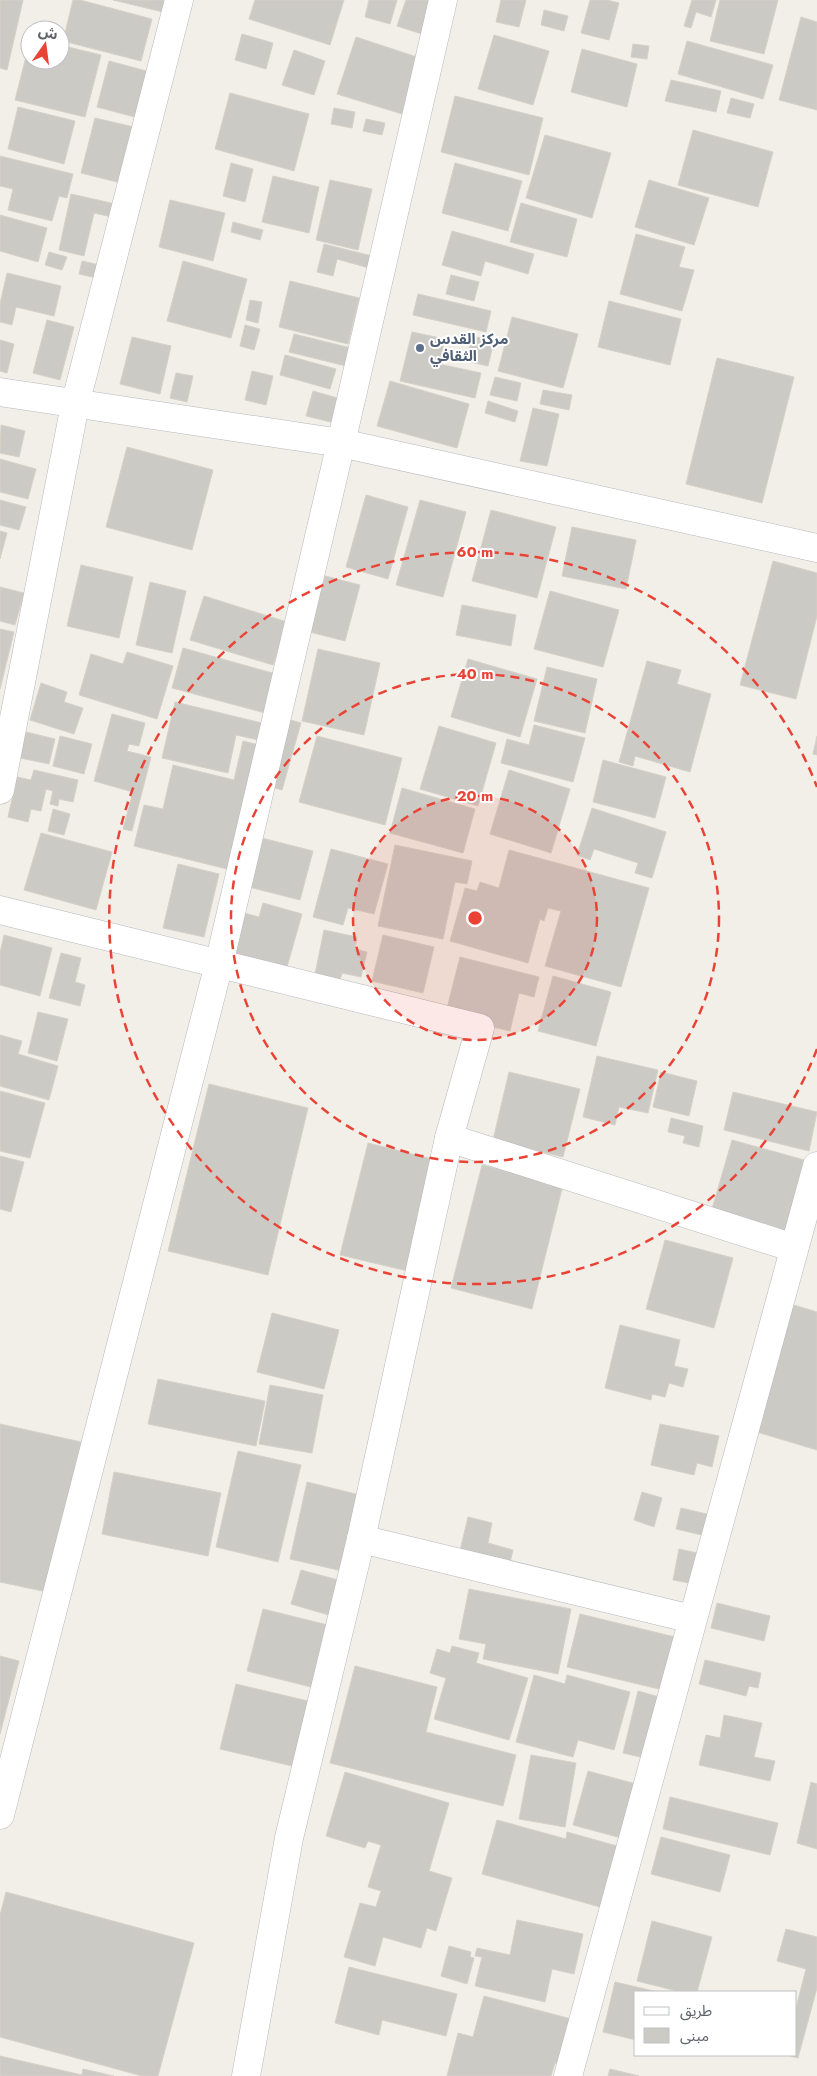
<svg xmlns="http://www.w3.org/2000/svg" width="817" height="2076" viewBox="0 0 817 2076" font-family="Jost,'Noto Sans Arabic',sans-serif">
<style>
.building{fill:#cccac5;stroke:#d6d1c6}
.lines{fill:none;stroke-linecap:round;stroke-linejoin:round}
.minor-casing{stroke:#b5b8bc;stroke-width:29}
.minor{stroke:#fff;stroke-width:28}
.ring{fill:none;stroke:#ea4335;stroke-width:2.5;stroke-dasharray:9 6}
.service-dot{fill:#5c6f8a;stroke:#fff;stroke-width:2}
.labels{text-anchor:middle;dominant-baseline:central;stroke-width:4;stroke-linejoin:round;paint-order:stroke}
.service-label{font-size:15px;font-weight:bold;fill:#4e5e75;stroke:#fff;text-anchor:start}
.centre{fill:#ea4335;stroke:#fff;stroke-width:2.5}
.ring-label{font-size:15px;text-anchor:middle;font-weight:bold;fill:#ea4335;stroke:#fff;stroke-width:4;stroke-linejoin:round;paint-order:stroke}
</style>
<rect width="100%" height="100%" fill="#f1efe8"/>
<!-- building -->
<g class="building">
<polygon points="0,0 23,0 7,70 0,68"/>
<polygon points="73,0 80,0 152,19 141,61 63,41"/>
<polygon points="113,0 166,0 163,12"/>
<polygon points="255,0 344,0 330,45 249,19"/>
<polygon points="369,0 397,0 390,24 365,17"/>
<polygon points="406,0 433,0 422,34 397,26"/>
<polygon points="501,0 526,0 519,27 496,22"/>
<polygon points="590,0 607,0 619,3 609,40 581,33"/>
<polygon points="692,0 716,0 711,17 696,12 691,28 684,26"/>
<polygon points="720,0 778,0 764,54 710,41"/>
<polygon points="544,10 568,16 564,31 541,25"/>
<polygon points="801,17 817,22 817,110 779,100"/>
<polygon points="242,34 273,43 266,69 235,60"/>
<polygon points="494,35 549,51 533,105 478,89"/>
<polygon points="356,37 420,58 402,114 337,94"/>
<polygon points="30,41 30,60 60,60 60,45 101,55 85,117 15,100"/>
<polygon points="687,41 773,65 763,99 678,74"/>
<polygon points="633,44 649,46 647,59 631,57"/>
<polygon points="582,49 637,64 627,107 571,92"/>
<polygon points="294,50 325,61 314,95 282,85"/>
<polygon points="109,61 154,73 142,119 97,107"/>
<polygon points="671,80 721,91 716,112 665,101"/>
<polygon points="230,93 309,114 294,171 215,149"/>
<polygon points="455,96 543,118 529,175 441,152"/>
<polygon points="731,98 754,104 750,118 727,113"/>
<polygon points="18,107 75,121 64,164 8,149"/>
<polygon points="334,108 355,112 352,128 331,124"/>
<polygon points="95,118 138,128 125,184 81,173"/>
<polygon points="366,119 385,123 382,135 363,131"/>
<polygon points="693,130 773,152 758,207 678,185"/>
<polygon points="545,135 611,153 592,218 526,198"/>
<polygon points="0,156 73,174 67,198 59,196 52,221 8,210 13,189 0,186"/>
<polygon points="231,163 253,169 245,202 223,196"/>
<polygon points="455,163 522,181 508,231 442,213"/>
<polygon points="273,176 319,187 309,233 262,222"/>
<polygon points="330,180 372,189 358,250 316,240"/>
<polygon points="649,180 709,198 694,245 635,227"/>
<polygon points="71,194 120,205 116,218 94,213 84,256 59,250"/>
<polygon points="170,200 225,213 213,261 159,247"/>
<polygon points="521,203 577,219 567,257 510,242"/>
<polygon points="0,215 47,228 38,262 0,251"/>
<polygon points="233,222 263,230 260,240 231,232"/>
<polygon points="452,231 534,254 528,274 485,261 481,276 442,265"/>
<polygon points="636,234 685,247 679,267 694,270 682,311 620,294"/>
<polygon points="324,244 372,256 369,268 337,259 333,276 317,272"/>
<polygon points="49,252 67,257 62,270 45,265"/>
<polygon points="82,261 104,266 101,279 79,274"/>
<polygon points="183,261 247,279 231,338 167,321"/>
<polygon points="7,273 61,286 54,316 16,307 12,325 0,322 0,304"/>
<polygon points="451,275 479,282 474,301 446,294"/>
<polygon points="290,281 359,298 348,344 279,327"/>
<polygon points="418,294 491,311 486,332 413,315"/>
<polygon points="250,300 262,302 258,323 246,320"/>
<polygon points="609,301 681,319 670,365 598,347"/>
<polygon points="512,317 578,334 563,388 498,371"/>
<polygon points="47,320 74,327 60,380 33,373"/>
<polygon points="245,325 260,329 254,350 240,346"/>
<polygon points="412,332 445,339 439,364 481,373 475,398 400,381"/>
<polygon points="294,334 355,349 350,367 289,352"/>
<polygon points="472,336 494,341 488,366 466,361"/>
<polygon points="132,337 171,346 160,394 120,384"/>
<polygon points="0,340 14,344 7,373 0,371"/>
<polygon points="285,355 336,369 330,389 280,375"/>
<polygon points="717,358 794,377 762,503 686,484"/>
<polygon points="252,371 273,376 266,405 245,400"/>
<polygon points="176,373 193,376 187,402 170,398"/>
<polygon points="495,377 521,383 517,401 490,395"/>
<polygon points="390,381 469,404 457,448 377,426"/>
<polygon points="543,390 572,395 569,410 540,404"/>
<polygon points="313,391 341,399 335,423 306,416"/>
<polygon points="488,401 518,411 515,422 485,413"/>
<polygon points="533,408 559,414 547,466 520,461"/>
<polygon points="1,425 25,431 19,457 0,453"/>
<polygon points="127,447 213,470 192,550 106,527"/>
<polygon points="0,459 36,469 28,499 0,492"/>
<polygon points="366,495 408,507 388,579 346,567"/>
<polygon points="0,500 26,507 19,530 0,525"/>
<polygon points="420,500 466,512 443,597 396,585"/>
<polygon points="491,510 556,527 537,598 472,581"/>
<polygon points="572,527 636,540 626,589 562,576"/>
<polygon points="0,531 7,533 0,559"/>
<polygon points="773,561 817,573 817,616 796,699 740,685"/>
<polygon points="81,565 133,577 119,638 67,626"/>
<polygon points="325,576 360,585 345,641 310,632"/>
<polygon points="150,582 186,591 172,653 136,645"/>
<polygon points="0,587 24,593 15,625 0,621"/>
<polygon points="550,591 619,610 603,667 534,649"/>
<polygon points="204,596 287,622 273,665 190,640"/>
<polygon points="462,605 516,615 511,646 456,635"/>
<polygon points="0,629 14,632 0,689"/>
<polygon points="183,648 276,674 265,713 172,688"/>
<polygon points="318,649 380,663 364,735 302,721"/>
<polygon points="127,652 173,666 157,719 79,695 91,654 123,664"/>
<polygon points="468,659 537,679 520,737 451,717"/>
<polygon points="647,661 681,670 677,684 711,694 690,772 635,756 633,766 619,762"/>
<polygon points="547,667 597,679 585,733 534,721"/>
<polygon points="41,683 67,692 64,702 83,708 74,734 30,720"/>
<polygon points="175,702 266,724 263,741 236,735 228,773 162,758"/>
<polygon points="112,714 145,723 139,746 129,744 127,751 151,757 132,831 123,829 133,792 94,781"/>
<polygon points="284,718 301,723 282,790 265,785"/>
<polygon points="534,725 585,738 573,782 501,763 507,739 529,745"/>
<polygon points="439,726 496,743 478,806 420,789"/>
<polygon points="26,732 55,739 49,764 20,758"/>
<polygon points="60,736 92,744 84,774 53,766"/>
<polygon points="317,736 402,758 385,825 299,802"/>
<polygon points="817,736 817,755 813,754"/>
<polygon points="243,741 267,747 235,838 227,869 134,846 144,805 163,809 173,765 234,780"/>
<polygon points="603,760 666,777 655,818 593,802"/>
<polygon points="34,770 78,780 73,802 59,799 58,806 50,804 53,791 46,789 41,811 31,809 28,822 8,817 17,777 31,780"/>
<polygon points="509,770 570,789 551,853 490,834"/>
<polygon points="402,788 475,809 463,853 390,833"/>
<polygon points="592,808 666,832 652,878 635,873 638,863 594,849 590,860 577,855"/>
<polygon points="53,809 70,814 64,835 48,831"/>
<polygon points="41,833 112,852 96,910 24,890"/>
<polygon points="254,836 313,851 300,900 241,885"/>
<polygon points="395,845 472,861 467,884 455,882 443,939 378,926"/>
<polygon points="331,849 388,864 374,914 348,908 343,925 313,917"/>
<polygon points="509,850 649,888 621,987 545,966 561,911 548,908 544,921 540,919 528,963 450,941 465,888 477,891 480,882 499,888"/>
<polygon points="178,864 219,874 204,937 163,928"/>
<polygon points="263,903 302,914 285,974 231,960 244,913 259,917"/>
<polygon points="324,930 357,937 355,949 367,952 361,977 342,973 340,980 315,974"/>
<polygon points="4,935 52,948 40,996 0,985 0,953"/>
<polygon points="383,935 434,947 423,993 372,981"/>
<polygon points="61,953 81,958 75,982 85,985 80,1006 49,998"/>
<polygon points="460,957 539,977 534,997 519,993 510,1031 445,1016"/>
<polygon points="553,976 611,992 596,1046 538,1031"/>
<polygon points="38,1012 68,1019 57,1061 28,1053"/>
<polygon points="0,1035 22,1041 18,1054 58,1066 49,1100 0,1086"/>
<polygon points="597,1056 658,1070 648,1113 619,1107 615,1125 583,1117"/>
<polygon points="509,1072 580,1089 563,1157 493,1140"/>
<polygon points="661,1072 697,1081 689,1116 653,1107"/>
<polygon points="209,1084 308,1108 268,1275 168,1251"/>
<polygon points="0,1091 45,1103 30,1158 0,1151"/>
<polygon points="733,1092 817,1112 809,1151 724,1130"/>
<polygon points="671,1118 703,1126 699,1147 683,1143 685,1136 668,1132"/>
<polygon points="732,1140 808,1161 788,1231 712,1209"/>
<polygon points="368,1143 440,1161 412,1272 340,1255"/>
<polygon points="0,1156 24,1162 11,1212 0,1209"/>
<polygon points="482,1165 563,1185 532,1309 451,1288"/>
<polygon points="665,1240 733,1258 714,1328 646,1309"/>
<polygon points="787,1303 817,1312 817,1450 750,1430"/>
<polygon points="272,1313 339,1330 324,1389 257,1372"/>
<polygon points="620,1325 680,1340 674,1366 688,1369 683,1387 669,1383 665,1397 652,1394 651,1400 605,1388"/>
<polygon points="158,1379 265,1401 256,1446 148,1424"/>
<polygon points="270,1385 323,1395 312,1453 259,1444"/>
<polygon points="0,1424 81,1442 47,1592 0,1582"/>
<polygon points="660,1424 719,1436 712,1467 697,1463 694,1475 651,1465"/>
<polygon points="238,1451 301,1465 278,1562 216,1547"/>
<polygon points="114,1472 221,1493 208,1556 102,1534"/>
<polygon points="307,1482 364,1496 347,1572 290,1559"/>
<polygon points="642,1492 662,1498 654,1527 634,1520"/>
<polygon points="681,1508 711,1515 706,1536 676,1529"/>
<polygon points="468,1517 492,1523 488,1543 513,1550 508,1571 458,1559"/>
<polygon points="679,1549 702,1554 695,1584 673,1580"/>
<polygon points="301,1570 342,1581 332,1616 291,1604"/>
<polygon points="469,1589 571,1609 558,1674 483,1659 486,1644 459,1639"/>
<polygon points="717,1603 770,1616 764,1641 711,1628"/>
<polygon points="263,1609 332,1626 315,1688 247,1671"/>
<polygon points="580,1614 675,1637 663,1690 567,1667"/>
<polygon points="452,1646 479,1653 476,1663 528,1678 509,1740 434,1719 446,1678 430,1673 437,1649 450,1653"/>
<polygon points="0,1656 19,1661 0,1734"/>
<polygon points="705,1660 761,1673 758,1688 749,1686 746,1696 699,1684"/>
<polygon points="355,1666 437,1687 426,1732 516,1755 503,1806 330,1763"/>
<polygon points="534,1675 565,1684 567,1675 630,1692 614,1750 578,1740 573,1757 516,1742"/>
<polygon points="236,1684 312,1702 296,1767 220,1749"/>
<polygon points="638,1691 663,1698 649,1759 623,1753"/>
<polygon points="724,1715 762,1723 754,1757 775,1761 770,1781 699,1765 706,1735 720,1738"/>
<polygon points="531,1755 576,1763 565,1827 519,1819"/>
<polygon points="588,1771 640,1785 625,1839 573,1825"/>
<polygon points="345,1772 449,1803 429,1871 452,1878 436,1931 427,1928 421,1948 383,1937 375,1966 344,1957 360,1903 376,1907 381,1891 368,1887 381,1845 368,1841 365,1848 326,1836"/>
<polygon points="811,1782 817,1784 817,1849 797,1843"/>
<polygon points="670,1797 778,1823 770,1855 663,1829"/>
<polygon points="497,1820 566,1839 567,1832 617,1846 600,1907 482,1874"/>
<polygon points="661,1837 730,1855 720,1892 651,1874"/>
<polygon points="6,1892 194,1943 158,2076 142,2076 0,2037 0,1915"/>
<polygon points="517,1920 583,1934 574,1974 552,1969 545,2002 475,1986 482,1957 475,1956 477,1948 510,1955"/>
<polygon points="652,1921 712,1937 697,1992 681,1992 637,1981"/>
<polygon points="786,1929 817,1937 817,1988 798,2058 787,2055 796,2055 796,2008 806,1969 777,1961"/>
<polygon points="449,1946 471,1952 470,1957 474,1958 467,1984 441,1976"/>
<polygon points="349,1967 457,1994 446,2036 382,2020 379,2035 335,2023"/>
<polygon points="615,1982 658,1992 636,1992 636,2040 603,2032"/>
<polygon points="484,1996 575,2020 564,2065 555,2063 551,2076 447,2076 458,2033 473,2037"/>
<polygon points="0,2056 82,2075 83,2069 114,2076 0,2076"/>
<polygon points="610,2069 639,2076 608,2076"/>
</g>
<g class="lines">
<!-- minor casing -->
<g class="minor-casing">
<g id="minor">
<polyline points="0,392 341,443 817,548"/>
<polyline points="0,790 75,405 179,0"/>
<polyline points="0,910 480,1028 449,1138 361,1539 289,1838 246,2076"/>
<polyline points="449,1138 794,1248"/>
<polyline points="361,1539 692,1619"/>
<polyline points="0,1815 219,964 341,443 443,0"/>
<polyline points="568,2076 817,1166"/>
</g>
</g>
<!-- minor -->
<use href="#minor" class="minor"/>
</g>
<!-- distance rings -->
<circle cx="475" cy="918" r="122" fill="#ea4335" fill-opacity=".12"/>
<g class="ring">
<circle cx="475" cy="918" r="122"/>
<circle cx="475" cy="918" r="244"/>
<path d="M817 1049A366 366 0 1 1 817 787"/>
</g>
<!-- markers -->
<circle class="service-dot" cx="420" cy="348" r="5"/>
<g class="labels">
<!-- service labels -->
<g class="service-label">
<text x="430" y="339">مركز القدس<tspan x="430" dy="17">الثقافي</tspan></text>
</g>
</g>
<circle cx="475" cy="918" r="8" class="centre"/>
<g class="ring-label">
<text x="475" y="557">60 m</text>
<text x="475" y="679">40 m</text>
<text x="475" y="801">20 m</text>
</g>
<!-- legend -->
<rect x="634" y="1991" width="162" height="65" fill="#ffffff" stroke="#bfc1c3"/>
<rect x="644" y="2007" width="25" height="8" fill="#ffffff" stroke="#bfc1c3"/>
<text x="680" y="2016" font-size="15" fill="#5f6368">طريق</text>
<rect x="644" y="2028" width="25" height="15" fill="#cccac5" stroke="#bfc1c3"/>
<text x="680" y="2041" font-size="15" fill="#5f6368">مبنى</text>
<!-- north arrow -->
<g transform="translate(45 45) rotate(14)"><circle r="24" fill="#ffffff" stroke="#bfc1c3"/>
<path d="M0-4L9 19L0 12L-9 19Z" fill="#ea4335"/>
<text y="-8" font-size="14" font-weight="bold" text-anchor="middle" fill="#5f6368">ش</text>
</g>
</svg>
